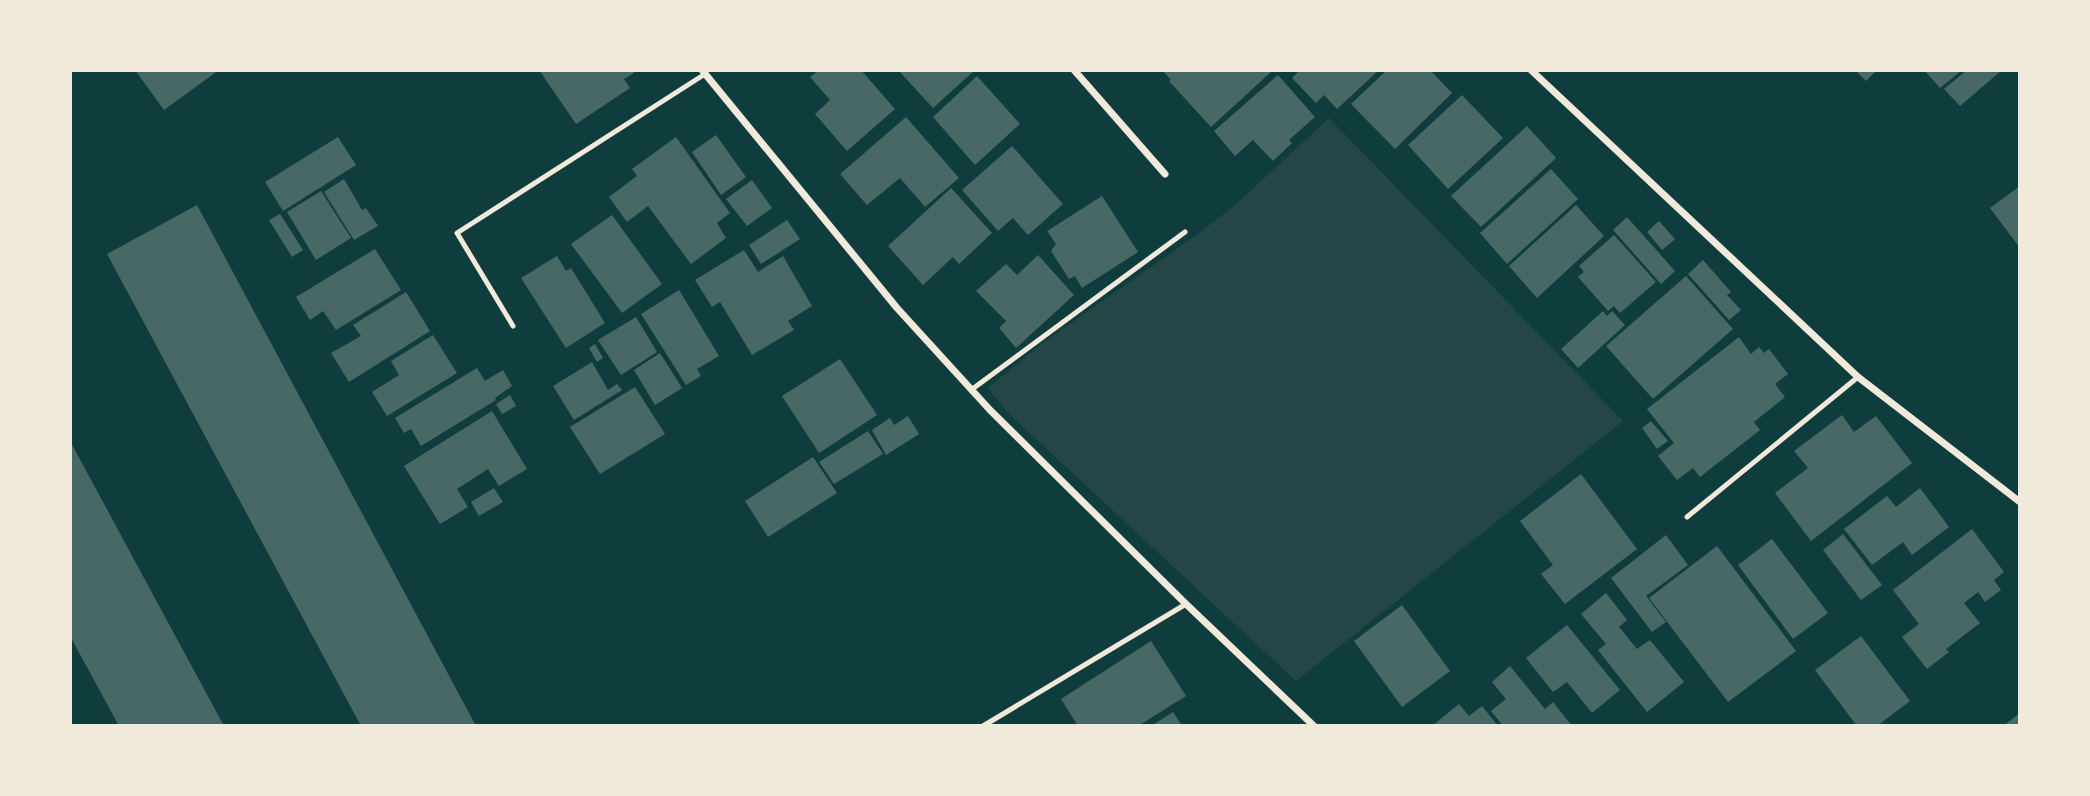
<svg xmlns="http://www.w3.org/2000/svg" width="2090" height="796" viewBox="0 0 2090 796" font-family="'Nunito Sans',sans-serif">
<style>
.green{fill:#244646}
.building{fill:#486865}
.lines{fill:none;stroke-linecap:round;stroke-linejoin:round}
.service{stroke:#f1e9da;stroke-width:5}
.minor{stroke:#f1e9da;stroke-width:7}
</style>
<rect width="100%" height="100%" fill="#0f3d3e"/>
<!-- green -->
<polygon class="green" points="1329,118 1623,421 1296,681 1008,413 988,388 1041,344 1195,236 1233,207"/>
<!-- building -->
<g class="building">
<polygon points="135,70 219,70 164,110"/>
<polygon points="539,70 632,70 634,73 624,79 630,88 576,124"/>
<polygon points="819,70 861,70 895,109 847,151 815,114 830,100 810,77"/>
<polygon points="898,70 975,70 933,108"/>
<polygon points="1162,70 1269,70 1271,72 1211,127 1169,81 1171,80"/>
<polygon points="1300,70 1379,70 1337,109 1324,95 1316,103 1292,78"/>
<polygon points="1387,70 1430,70 1452,93 1395,149 1351,104"/>
<polygon points="1855,70 1877,70 1866,81"/>
<polygon points="1924,70 1962,70 1940,88"/>
<polygon points="1967,70 2002,70 1960,106 1944,89"/>
<polygon points="1278,75 1315,117 1289,140 1292,143 1273,161 1253,140 1235,156 1214,131"/>
<polygon points="977,76 1020,124 975,165 933,117"/>
<polygon points="1462,95 1503,138 1448,189 1408,145"/>
<polygon points="906,117 959,178 925,207 900,178 867,205 840,174"/>
<polygon points="1527,126 1556,158 1481,227 1451,196"/>
<polygon points="716,135 746,177 721,195 692,152"/>
<polygon points="338,137 356,165 283,211 265,182"/>
<polygon points="676,137 730,213 717,223 726,238 691,264 648,206 627,222 609,197 637,176 632,169"/>
<polygon points="1012,146 1063,204 1028,235 1013,218 998,231 962,190"/>
<polygon points="1551,169 1578,199 1507,264 1480,233"/>
<polygon points="344,179 362,210 366,208 378,226 354,240 324,192"/>
<polygon points="752,180 772,208 747,226 726,199"/>
<polygon points="2020,186 2020,248 1990,208"/>
<polygon points="951,188 992,233 959,264 953,257 923,285 888,246"/>
<polygon points="321,191 351,238 316,260 287,212"/>
<polygon points="1102,196 1138,252 1082,288 1075,276 1069,279 1051,251 1056,244 1047,231"/>
<polygon points="197,205 476,726 361,726 107,254"/>
<polygon points="1576,205 1604,236 1537,298 1509,266"/>
<polygon points="280,214 303,250 292,257 269,220"/>
<polygon points="612,215 662,284 622,313 571,244"/>
<polygon points="1627,217 1675,271 1661,284 1613,230"/>
<polygon points="787,220 800,239 761,264 749,245"/>
<polygon points="1659,221 1675,239 1662,250 1647,232"/>
<polygon points="1614,235 1656,282 1620,313 1614,306 1608,311 1578,277 1584,272 1579,266"/>
<polygon points="375,249 401,290 336,330 323,311 310,320 296,297"/>
<polygon points="744,250 758,272 783,256 812,306 788,321 794,330 752,355 720,302 712,307 695,280"/>
<polygon points="1038,255 1074,295 1016,348 999,328 1006,321 976,291 1006,264 1017,275"/>
<polygon points="557,256 566,271 571,268 605,323 566,348 521,278"/>
<polygon points="1703,260 1731,292 1727,295 1741,310 1729,320 1688,274"/>
<polygon points="1686,276 1733,329 1653,399 1606,346"/>
<polygon points="679,290 719,356 697,369 701,376 686,385 641,314"/>
<polygon points="406,292 430,331 349,382 331,353 361,336 353,325"/>
<polygon points="1603,311 1607,316 1612,311 1625,325 1578,368 1561,349"/>
<polygon points="636,317 657,352 621,375 598,340"/>
<polygon points="433,335 457,373 387,416 372,392 399,375 391,361"/>
<polygon points="1739,337 1751,354 1759,347 1764,353 1769,349 1788,374 1775,384 1785,397 1754,422 1760,430 1700,477 1693,468 1677,480 1658,456 1674,443 1647,409"/>
<polygon points="595,344 603,358 597,362 589,348"/>
<polygon points="660,353 682,388 655,405 634,370"/>
<polygon points="840,359 877,415 819,453 782,396"/>
<polygon points="592,362 608,390 617,384 622,390 574,420 553,386"/>
<polygon points="477,368 485,381 503,370 512,386 495,398 496,400 421,446 411,429 404,433 395,418"/>
<polygon points="635,387 665,434 600,474 570,427"/>
<polygon points="510,395 516,406 502,414 496,404"/>
<polygon points="492,411 527,469 499,486 488,469 457,489 468,507 440,524 404,466"/>
<polygon points="1842,415 1854,432 1876,416 1912,463 1811,541 1775,493 1808,468 1794,451"/>
<polygon points="908,416 919,434 886,455 872,430 890,418 894,425"/>
<polygon points="1651,421 1668,441 1657,449 1642,428"/>
<polygon points="868,431 883,454 834,484 819,462"/>
<polygon points="70,441 224,726 119,726 70,636"/>
<polygon points="813,457 837,493 768,537 745,501"/>
<polygon points="1581,474 1637,549 1565,604 1541,574 1553,565 1520,521"/>
<polygon points="494,488 503,502 479,516 471,502"/>
<polygon points="1920,488 1949,527 1912,555 1903,542 1872,565 1844,529 1887,496 1896,507"/>
<polygon points="1972,529 2004,572 1994,580 2001,590 1985,602 1978,592 1964,603 1980,623 1946,649 1949,652 1927,669 1902,637 1919,624 1893,590"/>
<polygon points="1843,534 1882,585 1861,600 1823,550"/>
<polygon points="1666,535 1688,565 1646,596 1666,622 1652,632 1611,578"/>
<polygon points="1772,539 1828,613 1793,639 1738,565"/>
<polygon points="1717,546 1796,651 1728,702 1649,598"/>
<polygon points="1606,593 1627,620 1619,627 1637,649 1650,640 1684,682 1647,712 1598,650 1606,644 1581,614"/>
<polygon points="1402,605 1450,671 1402,707 1354,641"/>
<polygon points="1567,625 1620,690 1592,713 1567,682 1553,692 1526,658"/>
<polygon points="1861,636 1910,701 1877,726 1857,726 1815,670"/>
<polygon points="1151,641 1186,696 1138,726 1078,726 1061,699"/>
<polygon points="1510,666 1545,709 1553,702 1572,726 1503,726 1491,711 1506,699 1492,682"/>
<polygon points="1459,704 1469,716 1482,706 1498,726 1432,726"/>
<polygon points="1173,712 1182,726 1151,726"/>
<polygon points="2020,713 2020,726 2003,726"/>
</g>
<g class="lines">
<!-- service -->
<g class="service">
<polyline points="513,326 457,233 705,74"/>
<polyline points="971,390 1185,232"/>
<polyline points="1687,517 1858,377"/>
<polyline points="983,726 1186,604"/>
</g>
<!-- minor -->
<g class="minor">
<polyline points="702,70 897,308 990,410 1186,604 1314,726"/>
<polyline points="1074,70 1165,174"/>
<polyline points="1531,70 1858,377 2020,502"/>
</g>
</g>
<!-- border -->
<rect width="2090" height="796" fill="none" stroke="#f1e9da" stroke-width="144"/>
</svg>
